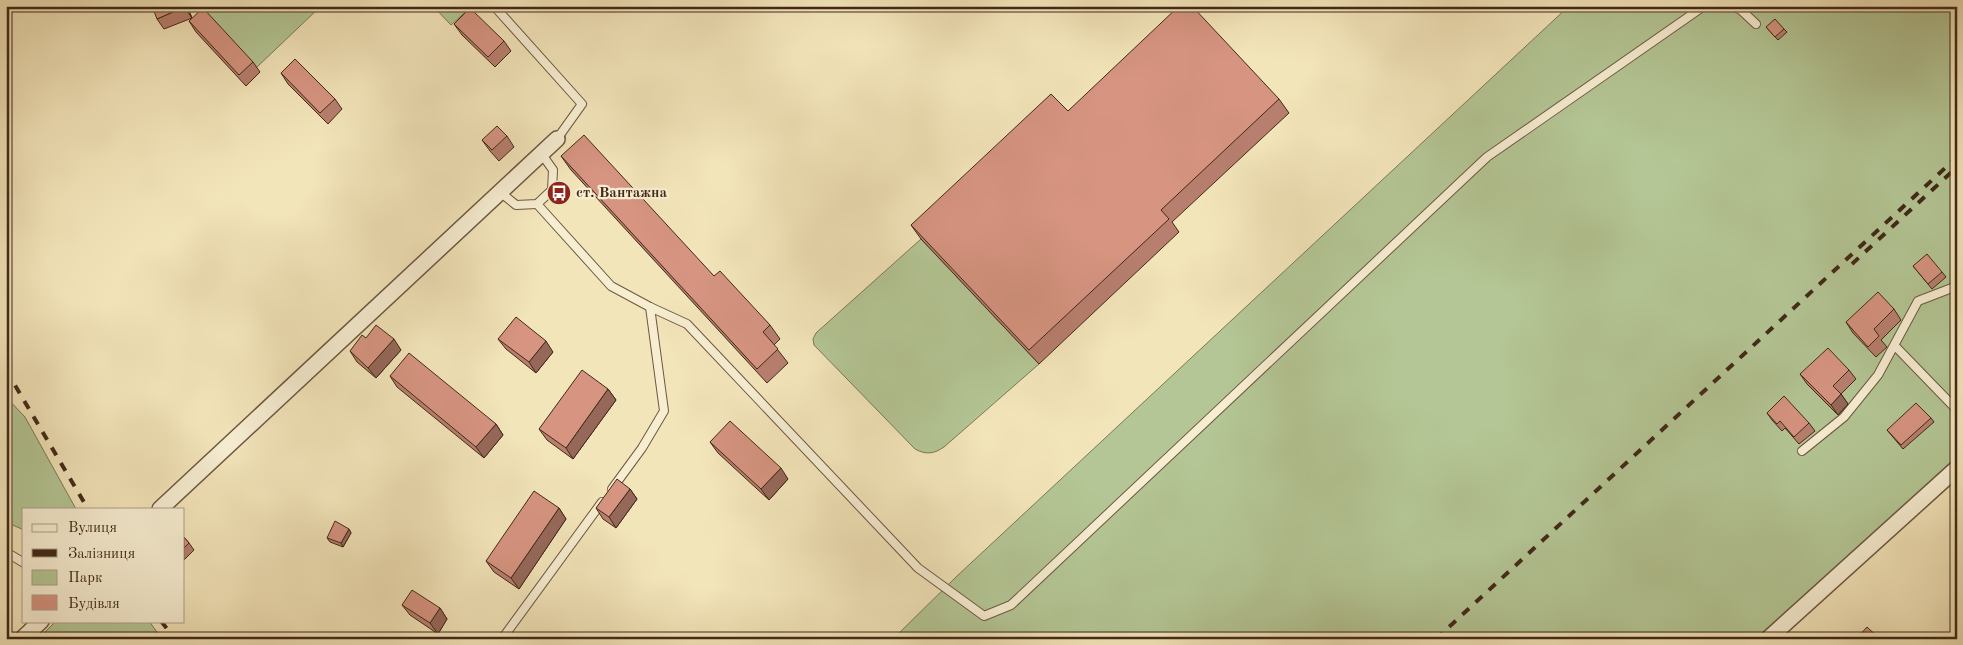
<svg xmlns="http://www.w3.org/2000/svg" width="1963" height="645" viewBox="0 0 1963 645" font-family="'Old Standard TT',serif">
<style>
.green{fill:#b4c695;stroke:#7a7856}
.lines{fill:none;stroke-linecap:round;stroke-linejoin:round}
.lane-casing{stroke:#6e5840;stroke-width:10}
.street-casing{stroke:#6e5840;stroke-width:18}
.lane{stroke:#f7eed2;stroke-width:8}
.street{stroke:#f7eed2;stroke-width:15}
.rail{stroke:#412918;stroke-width:4;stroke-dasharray:9 9;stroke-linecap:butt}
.wall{fill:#b87f6f;stroke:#412918}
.shaded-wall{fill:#96685a;stroke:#412918}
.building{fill:#d69481;stroke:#412918}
.labels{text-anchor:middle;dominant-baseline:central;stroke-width:4.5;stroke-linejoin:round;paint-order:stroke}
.poi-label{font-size:15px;font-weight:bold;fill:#412918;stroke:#f7eed2;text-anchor:start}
</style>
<rect width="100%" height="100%" fill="#f3e5ba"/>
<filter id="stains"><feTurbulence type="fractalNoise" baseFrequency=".004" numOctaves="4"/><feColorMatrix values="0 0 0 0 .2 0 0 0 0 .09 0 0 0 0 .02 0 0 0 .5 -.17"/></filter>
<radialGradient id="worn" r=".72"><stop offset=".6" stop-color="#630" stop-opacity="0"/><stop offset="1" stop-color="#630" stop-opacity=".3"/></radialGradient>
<!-- green -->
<g class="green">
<polygon points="199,6 321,6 256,68"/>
<polygon points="433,6 472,6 451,25"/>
<polygon points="1569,6 1957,6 1957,468 1768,639 893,639 957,576"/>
<path d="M 921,239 L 1039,364 L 944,447 C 934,454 926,455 915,449 L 814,345 L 813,339 L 816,333 Z"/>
<polygon points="6,397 25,417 76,509 24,509 24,530 6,522"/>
<polygon points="56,621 149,621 162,639 64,639 44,633"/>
</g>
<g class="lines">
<!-- lane casing -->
<g class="lane-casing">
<g id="lane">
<polyline points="494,6 582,104 557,139"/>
<polyline points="1732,6 1741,10 1756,24"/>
<polyline points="500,192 516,205 537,204 552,190 553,170 541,153"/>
<polyline points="537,204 611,286 650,307 687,324 918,568 984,616 1011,605 1487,157 1704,6"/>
<polyline points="1895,346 1957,410"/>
<polyline points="1802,451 1844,417 1878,375 1918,301 1957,286"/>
<polyline points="612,489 642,448 664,411 650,307"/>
<polyline points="6,552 24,563"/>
<polyline points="502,639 602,502"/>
</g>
</g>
<!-- street casing -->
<g class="street-casing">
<g id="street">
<polyline points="160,509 557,139"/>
<polyline points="22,639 41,621"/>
<polyline points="1768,639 1957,468"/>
</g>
</g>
<!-- lane -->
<use href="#lane" class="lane"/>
<!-- street -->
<use href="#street" class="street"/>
<!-- rail -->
<g class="rail">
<polyline points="1852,264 1957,167"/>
<polyline points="6,370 88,509"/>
<polyline points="161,621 175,639"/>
<polyline points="6,633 36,639"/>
<polyline points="1436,639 1957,157"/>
</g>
</g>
<!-- wall -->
<g class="wall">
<polygon points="187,6 192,18 164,29 157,19"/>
<polygon points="189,21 253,62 260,72 246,86 196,32"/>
<polygon points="454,24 504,41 511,51 495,67 462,35"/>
<polygon points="1766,27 1784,29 1787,32 1778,40"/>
<polygon points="281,73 335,99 342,109 328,124 288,84"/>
<polygon points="1279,99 1289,113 1172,222 1179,232 1039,364 921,239 911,225 1068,111"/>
<polygon points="507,136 514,147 499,161 490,151 482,140"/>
<polygon points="561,156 714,276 770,325 780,339 774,345 788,363 767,383 571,170"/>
<polygon points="1913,266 1942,272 1946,277 1932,289"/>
<polygon points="1894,309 1901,320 1881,340 1887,347 1876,357 1853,333 1846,322"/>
<polygon points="366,338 401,350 376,378 357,362 350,351"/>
<polygon points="498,339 553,352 536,373 506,349"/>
<polygon points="1849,370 1856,379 1841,394 1848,404 1838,415 1807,384 1800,374"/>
<polygon points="390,376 496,424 503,435 484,458 397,387"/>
<polygon points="608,389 616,400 573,459 547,440 539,429"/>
<polygon points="1767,413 1809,423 1815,431 1799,444 1785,428 1782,431 1772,420"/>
<polygon points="1931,418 1934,422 1903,449 1887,430"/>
<polygon points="710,442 788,479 769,500 718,453"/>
<polygon points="630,489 637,499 616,528 603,519 596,508"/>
<polygon points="559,508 566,519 519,589 494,572 486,561"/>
<polygon points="349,529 351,533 343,547 330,542 327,538"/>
<polygon points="184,537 189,543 194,550 184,560"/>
<polygon points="402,605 440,608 447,619 438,634 410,615"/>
</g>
<!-- shaded-wall -->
<g class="shaded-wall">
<polygon points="184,6 187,6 192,18 184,7"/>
<polygon points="394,339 401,350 376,378 368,368"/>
<polygon points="546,341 553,352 536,373 529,362"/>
<polygon points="608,389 616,400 573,459 566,448"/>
<polygon points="1841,394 1848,404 1838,415 1831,405"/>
<polygon points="496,424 503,435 484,458 476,447"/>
<polygon points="781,468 788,479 769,500 761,489"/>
<polygon points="630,489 637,499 616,528 609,517"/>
<polygon points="559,508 566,519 519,589 511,578"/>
<polygon points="349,529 351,533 343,547 341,543"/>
<polygon points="440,608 447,619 438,634 430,623"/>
</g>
<!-- building -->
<g class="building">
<polygon points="152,6 184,6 184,7 157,19"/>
<polygon points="1179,6 1192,6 1279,99 1161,210 1169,219 1029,350 911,225 1051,94 1068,111"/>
<polygon points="203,8 253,62 239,75 189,21"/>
<polygon points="470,8 504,41 488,57 454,24"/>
<polygon points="1775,19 1784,29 1775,37 1766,27"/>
<polygon points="295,59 335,99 320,113 281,73"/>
<polygon points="497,126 507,136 492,150 482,140"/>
<polygon points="584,135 714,276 720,271 770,325 763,332 778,349 757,369 561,156"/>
<polygon points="1927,254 1942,272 1928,284 1913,266"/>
<polygon points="1878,292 1894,309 1874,329 1879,336 1868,347 1846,322"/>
<polygon points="516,317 546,341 529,362 498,339"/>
<polygon points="376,325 394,339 368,368 350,351 362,335 366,338"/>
<polygon points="1828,348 1849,370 1833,386 1841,394 1831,405 1800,374"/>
<polygon points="409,353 496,424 476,447 390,376"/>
<polygon points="582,370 608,389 566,448 539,429"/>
<polygon points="1784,396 1809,423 1794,437 1780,421 1777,424 1767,413"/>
<polygon points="1916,403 1931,418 1901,445 1887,430"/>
<polygon points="730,421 781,468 761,489 710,442"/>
<polygon points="617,479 630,489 609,517 596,508"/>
<polygon points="534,491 559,508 511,578 486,561"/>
<polygon points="335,521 349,529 341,543 327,538"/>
<polygon points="184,537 189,543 184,548"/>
<polygon points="412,590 440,608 430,623 402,605"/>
<polygon points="1867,627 1880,639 1856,639"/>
</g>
<!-- icons -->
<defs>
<g id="bus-disc" transform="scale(1.25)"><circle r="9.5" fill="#8f2418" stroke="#f7eed2"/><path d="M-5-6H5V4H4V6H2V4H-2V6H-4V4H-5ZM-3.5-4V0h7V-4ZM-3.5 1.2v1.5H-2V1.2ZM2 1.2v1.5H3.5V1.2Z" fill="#fff"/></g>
</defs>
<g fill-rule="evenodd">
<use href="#bus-disc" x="559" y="193"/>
</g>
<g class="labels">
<!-- poi labels -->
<g class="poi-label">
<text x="576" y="193">ст. Вантажна</text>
</g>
</g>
<!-- margin -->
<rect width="1963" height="645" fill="none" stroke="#f3e5ba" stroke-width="25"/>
<rect x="8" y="8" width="1948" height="630" fill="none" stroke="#412918" stroke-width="2.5"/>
<rect x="12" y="12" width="1938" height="620" fill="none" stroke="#412918"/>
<!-- legend -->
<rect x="22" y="508" width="162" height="115" fill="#f7eed2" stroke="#ae9f88"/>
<rect x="32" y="524" width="25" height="8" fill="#f7eed2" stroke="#ae9f88"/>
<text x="68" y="532" font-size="15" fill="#412918">Вулиця</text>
<rect x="32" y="549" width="25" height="8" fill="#412918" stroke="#ae9f88"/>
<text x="68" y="558" font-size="15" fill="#412918">Залізниця</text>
<rect x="32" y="570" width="25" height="15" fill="#b4c695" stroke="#ae9f88"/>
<text x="68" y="582" font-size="15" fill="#412918">Парк</text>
<rect x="32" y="595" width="25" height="15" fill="#d69481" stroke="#ae9f88"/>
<text x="68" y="608" font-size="15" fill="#412918">Будівля</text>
<rect width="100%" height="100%" filter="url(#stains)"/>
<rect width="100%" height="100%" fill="url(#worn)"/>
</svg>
